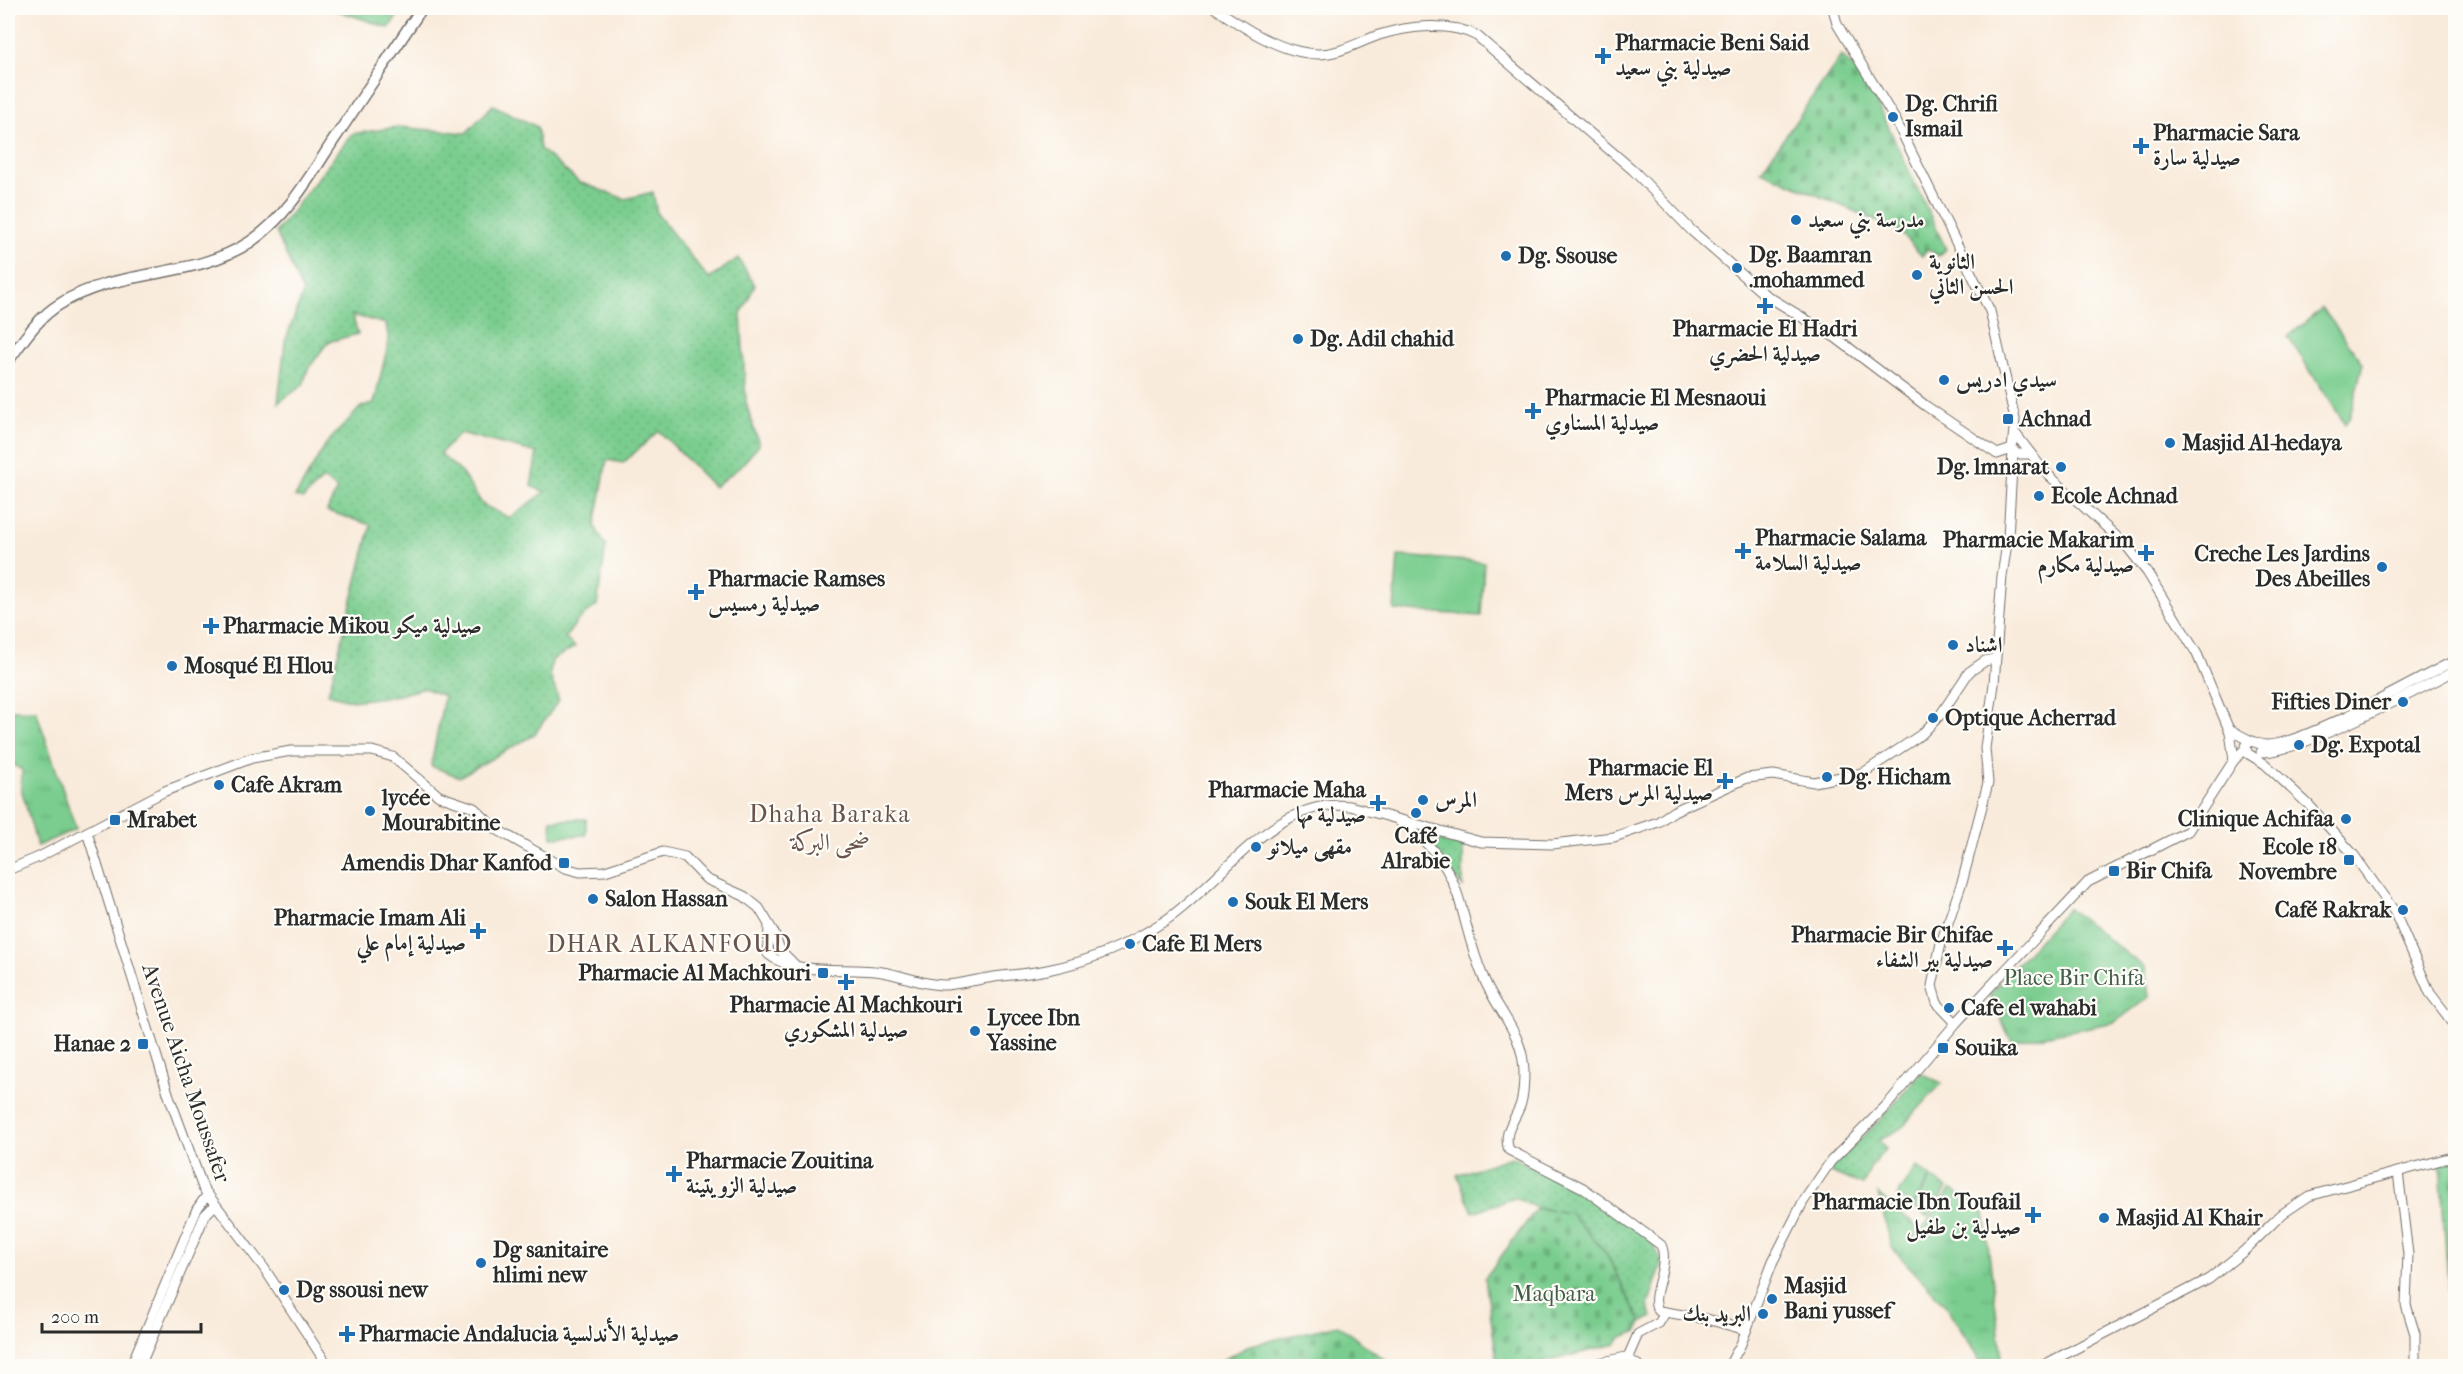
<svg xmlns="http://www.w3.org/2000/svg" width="2463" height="1374" viewBox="0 0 2463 1374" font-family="'IM FELL French Canon',Amiri,serif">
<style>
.grass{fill:url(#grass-dots);stroke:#527c5d;stroke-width:1.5;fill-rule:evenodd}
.cemetery{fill:url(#cemetery-stones);stroke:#527c5d;stroke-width:1.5}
.park{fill:url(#park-tufts);stroke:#527c5d;stroke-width:1.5}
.pitch{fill:#7acd8f;stroke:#527c5d;stroke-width:1.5}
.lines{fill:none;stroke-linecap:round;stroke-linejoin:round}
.secondary-casing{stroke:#736e69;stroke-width:11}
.primary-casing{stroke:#736e69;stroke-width:13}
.secondary{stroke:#fff;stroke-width:9}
.primary{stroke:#fff;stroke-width:10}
.poi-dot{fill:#1f6fb2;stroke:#fdfcf7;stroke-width:2}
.labels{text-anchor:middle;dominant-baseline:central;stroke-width:4.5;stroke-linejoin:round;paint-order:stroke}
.poi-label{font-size:22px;font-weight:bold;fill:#2b2b2b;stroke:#fdfcf7;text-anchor:start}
.park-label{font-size:22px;fill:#435c49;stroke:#fdfcf7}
.street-label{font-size:22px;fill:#2b2b2b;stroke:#fdfcf7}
.neighbourhood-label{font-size:24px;letter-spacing:1.5px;fill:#69544d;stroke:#fdfcf7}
</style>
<defs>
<pattern id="grass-dots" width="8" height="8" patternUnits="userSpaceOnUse" patternTransform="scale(1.5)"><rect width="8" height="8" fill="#7acd8f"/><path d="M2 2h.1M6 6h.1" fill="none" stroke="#6ab07c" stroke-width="1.8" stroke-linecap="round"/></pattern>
<pattern id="cemetery-stones" width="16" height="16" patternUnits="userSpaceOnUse" patternTransform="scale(1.5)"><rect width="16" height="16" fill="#7acd8f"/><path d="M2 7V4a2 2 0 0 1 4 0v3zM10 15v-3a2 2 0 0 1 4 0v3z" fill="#6ab07c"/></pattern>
<pattern id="park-tufts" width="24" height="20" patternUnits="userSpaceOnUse" patternTransform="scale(1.5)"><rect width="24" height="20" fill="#7acd8f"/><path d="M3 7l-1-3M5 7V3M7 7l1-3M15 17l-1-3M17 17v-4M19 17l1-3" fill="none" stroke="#6ab07c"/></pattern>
</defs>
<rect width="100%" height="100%" fill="#fdfcf7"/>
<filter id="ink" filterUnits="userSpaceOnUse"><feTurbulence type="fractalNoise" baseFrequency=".0167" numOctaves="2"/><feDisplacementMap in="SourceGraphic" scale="12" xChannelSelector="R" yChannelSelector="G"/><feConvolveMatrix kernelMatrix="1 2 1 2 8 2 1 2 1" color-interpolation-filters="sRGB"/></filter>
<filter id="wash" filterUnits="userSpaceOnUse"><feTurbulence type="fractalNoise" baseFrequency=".008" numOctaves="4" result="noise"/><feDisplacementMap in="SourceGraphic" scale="24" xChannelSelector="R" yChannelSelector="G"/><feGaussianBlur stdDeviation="1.35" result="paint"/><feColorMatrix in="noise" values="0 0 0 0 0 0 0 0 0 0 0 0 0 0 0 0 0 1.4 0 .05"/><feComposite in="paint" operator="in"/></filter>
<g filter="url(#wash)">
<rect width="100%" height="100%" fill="#f9ebdb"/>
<!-- grass -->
<g class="grass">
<polygon points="330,8 403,8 389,28"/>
<path d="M 493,105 L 537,127 L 540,149 L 579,182 L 625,199 L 653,192 L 657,214 L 709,279 L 738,258 L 755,285 L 741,314 L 746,403 L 759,445 L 740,467 L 714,487 L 659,431 L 623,463 L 607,460 L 595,526 L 606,547 L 597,605 L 578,620 L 565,638 L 575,647 L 552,660 L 550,675 L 559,700 L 534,735 L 459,777 L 431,766 L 444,696 L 424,688 L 399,695 L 353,701 L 328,694 L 371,525 L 327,511 L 337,489 L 323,479 L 303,499 L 295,497 L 326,444 L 361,407 L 374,403 L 389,341 L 386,324 L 352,315 L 358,334 L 328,342 L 308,369 L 303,385 L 278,403 L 285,342 L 303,293 L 276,232 L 352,134 L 398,127 L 466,133 ZM 460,433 L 537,453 L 531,486 L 545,492 L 510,518 L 483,505 L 460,471 L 440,454 Z"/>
<polygon points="1422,836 1463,846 1463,887"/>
<polygon points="1921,1073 1942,1083 1900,1129 1879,1140 1886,1149 1871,1166 1863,1185 1827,1171 1880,1120"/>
<polygon points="1511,1157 1575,1186 1651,1238 1662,1263 1648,1306 1653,1317 1641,1323 1606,1253 1570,1213 1537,1208 1515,1198 1473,1212 1457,1175"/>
</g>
<!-- cemetery -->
<g class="cemetery">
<polygon points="1841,56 1860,73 1881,111 1946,249 1939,256 1927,249 1922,256 1898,230 1761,171"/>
<polygon points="2455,1159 2455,1315 2450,1312 2440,1164"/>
<polygon points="1537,1208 1570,1213 1606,1253 1641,1323 1638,1331 1620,1338 1616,1344 1530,1366 1498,1366 1485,1278"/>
<polygon points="1338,1325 1393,1366 1212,1366 1251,1345"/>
</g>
<!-- park -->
<g class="park">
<polygon points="8,710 36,710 76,829 37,846 21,788 22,770 8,761"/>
<polygon points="2068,908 2145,968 2149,997 2115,1022 2012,1042 1989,995"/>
<polygon points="1951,1189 1984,1212 2002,1358 1999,1366 1981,1366 1977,1354 1945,1305 1892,1248 1878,1194 1921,1231"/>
</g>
<!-- pitch -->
<g class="pitch">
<polygon points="2322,308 2363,363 2350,417 2345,424 2288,337"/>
<polygon points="1398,556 1484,562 1481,616 1394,610"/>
<polygon points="586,819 586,835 552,837 551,820"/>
<polygon points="1917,1167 1931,1177 1912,1206 1897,1196"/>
<polygon points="1932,1178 1947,1188 1928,1217 1913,1207"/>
</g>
</g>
<g filter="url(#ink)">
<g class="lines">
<!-- secondary casing -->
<g class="secondary-casing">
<g id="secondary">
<path d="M 1215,8 C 1244,28 1281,53 1318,54 C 1340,54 1359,42 1379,35 C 1408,26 1450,21 1477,36 L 1633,170 L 1692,231 L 1764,294 L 1836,338 L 1926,406 L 1997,454 L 2012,449"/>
<polyline points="1833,8 1837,24 1896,121 1990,311 2015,419 2012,449 2017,454 2031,454"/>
<polyline points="2015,433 2044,471 2126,545 2147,572 2197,654 2230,732 2234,760"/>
<path d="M 2228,728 C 2237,734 2255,744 2265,745 C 2300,747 2418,678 2456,660"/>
<polyline points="2250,741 2246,746 2247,753 2265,764 2308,804 2353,854 2394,911 2430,993 2456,1027"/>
<path d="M 2261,752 C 2296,755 2420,689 2456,670"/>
<path d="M 1400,822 C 1469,868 1455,913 1484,979 C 1498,1012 1523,1033 1524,1071 C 1524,1081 1524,1092 1521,1103 C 1516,1120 1502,1131 1509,1150 L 1583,1188 L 1661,1245 C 1671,1266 1647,1298 1659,1311 L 1707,1319 L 1746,1330"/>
<polyline points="87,832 169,1096 203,1188 264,1268 328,1366"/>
<polyline points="8,870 39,857 165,791 252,758 291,751 372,751 393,757 439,796 474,808 496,829 565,868 580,872 605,871 663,852 685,857 706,879 744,896 759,908 773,931 780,950 794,964"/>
<path d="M 769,925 L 768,954 C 796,977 847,966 882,972 C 902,975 923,985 944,985 C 958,985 974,980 988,978 C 1008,975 1027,974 1047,970 C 1087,962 1128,945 1163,922 C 1220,885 1273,796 1350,806 L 1481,842 L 1552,844 L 1614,837 L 1658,822 L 1674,811 L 1747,778 L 1773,775 L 1814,782 L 1863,773 L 1922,734 L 1941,714 L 1969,672 L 1985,661 L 1994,659"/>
<polyline points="1956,1023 1937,1003 1932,986 1941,943 1963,879 1988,783 1985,748 1994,684 2002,576 2008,537 2013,451"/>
<polyline points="2398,1172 2408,1254 2406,1305 2415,1334 2415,1366"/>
<polyline points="1628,1357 1638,1334 1659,1323 1665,1313"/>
<polyline points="131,1366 197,1209 207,1195"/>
<polyline points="140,1366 205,1215 215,1205"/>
<polyline points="1585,1366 1626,1357 1639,1366"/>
<polyline points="1729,1366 1741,1344 1773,1261 1803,1202 1831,1161 1887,1105 1956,1023 2088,882 2188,831 2234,760 2245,749"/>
<polyline points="2042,1366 2209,1279 2244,1251 2282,1214 2309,1196 2456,1156"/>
</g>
</g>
<!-- primary casing -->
<g class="primary-casing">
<path id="primary" d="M 8,361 C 23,341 38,317 60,304 C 118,267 192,280 250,242 C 287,217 309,178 333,141 C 363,97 392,52 422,8"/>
</g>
<!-- secondary -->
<use href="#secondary" class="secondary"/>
<!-- primary -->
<use href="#primary" class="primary"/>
</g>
</g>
<!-- markers -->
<g class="poi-dot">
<path d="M1600 47h6v6h6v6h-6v6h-6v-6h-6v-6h6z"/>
<circle cx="1893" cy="117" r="6"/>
<path d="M2138 137h6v6h6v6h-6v6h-6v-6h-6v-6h6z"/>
<circle cx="1796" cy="220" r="6"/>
<circle cx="1506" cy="256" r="6"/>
<circle cx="1737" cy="268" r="6"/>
<circle cx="1917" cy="275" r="6"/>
<path d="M1762 297h6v6h6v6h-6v6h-6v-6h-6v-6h6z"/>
<circle cx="1298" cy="339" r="6"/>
<circle cx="1944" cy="380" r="6"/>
<path d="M1530 402h6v6h6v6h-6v6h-6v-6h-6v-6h6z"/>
<rect x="2002" y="413" width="12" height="12" rx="3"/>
<circle cx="2170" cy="443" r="6"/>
<circle cx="2061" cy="467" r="6"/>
<circle cx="2039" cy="496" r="6"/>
<path d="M1740 542h6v6h6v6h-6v6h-6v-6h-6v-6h6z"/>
<path d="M2143 544h6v6h6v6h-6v6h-6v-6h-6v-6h6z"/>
<circle cx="2382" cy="567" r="6"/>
<path d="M693 583h6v6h6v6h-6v6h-6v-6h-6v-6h6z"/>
<path d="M208 617h6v6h6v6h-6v6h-6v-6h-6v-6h6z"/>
<circle cx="1953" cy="645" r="6"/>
<circle cx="172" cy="666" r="6"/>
<circle cx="2403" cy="702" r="6"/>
<circle cx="1933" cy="718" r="6"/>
<circle cx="2299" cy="745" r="6"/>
<circle cx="1827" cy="777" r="6"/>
<path d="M1722 772h6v6h6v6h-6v6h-6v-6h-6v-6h6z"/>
<circle cx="219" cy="785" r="6"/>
<circle cx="1423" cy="800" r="6"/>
<path d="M1375 794h6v6h6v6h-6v6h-6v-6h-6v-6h6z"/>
<circle cx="370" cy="811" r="6"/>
<circle cx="1416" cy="813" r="6"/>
<circle cx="2346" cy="819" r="6"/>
<rect x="109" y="814" width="12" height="12" rx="3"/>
<circle cx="1256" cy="847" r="6"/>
<rect x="2343" y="854" width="12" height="12" rx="3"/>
<rect x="558" y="857" width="12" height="12" rx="3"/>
<rect x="2108" y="865" width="12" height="12" rx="3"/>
<circle cx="593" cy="899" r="6"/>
<circle cx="1233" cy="902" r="6"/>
<circle cx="2403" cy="910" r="6"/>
<path d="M475 922h6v6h6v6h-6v6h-6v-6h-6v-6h6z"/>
<circle cx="1130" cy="944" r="6"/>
<path d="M2002 939h6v6h6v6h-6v6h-6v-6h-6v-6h6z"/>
<rect x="817" y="967" width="12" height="12" rx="3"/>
<path d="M843 973h6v6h6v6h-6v6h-6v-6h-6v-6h6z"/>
<circle cx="1949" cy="1008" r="6"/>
<circle cx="975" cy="1031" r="6"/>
<rect x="137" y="1038" width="12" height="12" rx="3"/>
<rect x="1937" y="1042" width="12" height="12" rx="3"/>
<path d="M671 1165h6v6h6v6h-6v6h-6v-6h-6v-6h6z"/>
<path d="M2030 1206h6v6h6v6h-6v6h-6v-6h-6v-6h6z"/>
<circle cx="2104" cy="1218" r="6"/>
<circle cx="481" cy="1263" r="6"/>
<circle cx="284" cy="1290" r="6"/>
<circle cx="1772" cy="1299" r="6"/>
<circle cx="1763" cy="1314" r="6"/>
<path d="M344 1325h6v6h6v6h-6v6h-6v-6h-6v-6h6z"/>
</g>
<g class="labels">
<!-- poi labels -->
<g class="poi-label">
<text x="1615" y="43">Pharmacie Beni Said<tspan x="1615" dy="25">صيدلية بني سعيد</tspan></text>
<text x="1905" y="104">Dg. Chrifi<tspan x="1905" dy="25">Ismail</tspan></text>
<text x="2153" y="133">Pharmacie Sara<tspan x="2153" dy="25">صيدلية سارة</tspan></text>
<text x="1808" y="220">مدرسة بني سعيد</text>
<text x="1749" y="255">Dg. Baamran<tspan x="1749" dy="25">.mohammed</tspan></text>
<text x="1518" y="256">Dg. Ssouse</text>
<text x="1929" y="262">الثانوية<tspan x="1929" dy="25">الحسن الثاني</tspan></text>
<text x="1765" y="329" text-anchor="middle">Pharmacie El Hadri<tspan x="1765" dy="25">صيدلية الحضري</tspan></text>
<text x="1310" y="339">Dg. Adil chahid</text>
<text x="1956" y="380">سيدي ادريس</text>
<text x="1545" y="398">Pharmacie El Mesnaoui<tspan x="1545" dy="25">صيدلية المسناوي</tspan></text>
<text x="2020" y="419">Achnad</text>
<text x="2182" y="443">Masjid Al-hedaya</text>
<text x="2049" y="467" text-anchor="end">Dg. lmnarat</text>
<text x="2051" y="496">Ecole Achnad</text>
<text x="1755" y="538">Pharmacie Salama<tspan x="1755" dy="25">صيدلية السلامة</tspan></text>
<text x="2134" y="540" text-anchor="end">Pharmacie Makarim<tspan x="2134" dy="25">صيدلية مكارم</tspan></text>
<text x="2370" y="554" text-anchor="end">Creche Les Jardins<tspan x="2370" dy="25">Des Abeilles</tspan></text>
<text x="708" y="579">Pharmacie Ramses<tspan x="708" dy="25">صيدلية رمسيس</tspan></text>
<text x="223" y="626">Pharmacie Mikou صيدلية ميكو</text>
<text x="1965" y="645">اشناد</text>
<text x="184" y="666">Mosqué El Hlou</text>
<text x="2391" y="702" text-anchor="end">Fifties Diner</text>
<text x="1945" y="718">Optique Acherrad</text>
<text x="2311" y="745">Dg. Expotal</text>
<text x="1713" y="768" text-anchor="end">Pharmacie El<tspan x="1713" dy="25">Mers صيدلية المرس</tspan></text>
<text x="1839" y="777">Dg. Hicham</text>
<text x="231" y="785">Cafe Akram</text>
<text x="1366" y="790" text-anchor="end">Pharmacie Maha<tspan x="1366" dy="25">صيدلية مها</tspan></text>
<text x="382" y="798">lycée<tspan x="382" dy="25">Mourabitine</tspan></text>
<text x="1435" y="800">المرس</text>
<text x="2334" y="819" text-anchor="end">Clinique Achifaa</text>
<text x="127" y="820">Mrabet</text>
<text x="1416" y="836" text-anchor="middle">Café<tspan x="1416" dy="25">Alrabie</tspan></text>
<text x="1268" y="847">مقهى ميلانو</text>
<text x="2337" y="847" text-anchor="end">Ecole 18<tspan x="2337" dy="25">Novembre</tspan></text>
<text x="552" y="863" text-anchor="end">Amendis Dhar Kanfod</text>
<text x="2126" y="871">Bir Chifa</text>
<text x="605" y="899">Salon Hassan</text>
<text x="1245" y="902">Souk El Mers</text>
<text x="2391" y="910" text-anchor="end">Café Rakrak</text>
<text x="466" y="918" text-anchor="end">Pharmacie Imam Ali<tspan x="466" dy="25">صيدلية إمام علي</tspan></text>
<text x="1993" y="935" text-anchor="end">Pharmacie Bir Chifae<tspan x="1993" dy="25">صيدلية بير الشفاء</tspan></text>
<text x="1142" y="944">Cafe El Mers</text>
<text x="811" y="973" text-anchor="end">Pharmacie Al Machkouri</text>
<text x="846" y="1005" text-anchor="middle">Pharmacie Al Machkouri<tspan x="846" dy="25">صيدلية المشكوري</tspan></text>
<text x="1961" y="1008">Cafe el wahabi</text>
<text x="987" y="1018">Lycee Ibn<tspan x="987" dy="25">Yassine</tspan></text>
<text x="131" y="1044" text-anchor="end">Hanae 2</text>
<text x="1955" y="1048">Souika</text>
<text x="686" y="1161">Pharmacie Zouitina<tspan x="686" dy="25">صيدلية الزويتينة</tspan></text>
<text x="2021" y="1202" text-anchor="end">Pharmacie Ibn Toufail<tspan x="2021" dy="25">صيدلية بن طفيل</tspan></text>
<text x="2116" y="1218">Masjid Al Khair</text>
<text x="493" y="1250">Dg sanitaire<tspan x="493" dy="25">hlimi new</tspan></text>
<text x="1784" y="1286">Masjid<tspan x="1784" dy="25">Bani yussef</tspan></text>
<text x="296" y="1290">Dg ssousi new</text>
<text x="1751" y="1314" text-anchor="end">البريد بنك</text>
<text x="359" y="1334">Pharmacie Andalucia صيدلية الأندلسية</text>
</g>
<!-- park labels -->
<g class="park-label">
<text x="2074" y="978">Place Bir Chifa</text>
<text x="1554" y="1294">Maqbara</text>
</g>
<!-- street labels -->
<g class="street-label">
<text transform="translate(186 1073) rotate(71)">Avenue Aicha Moussafer</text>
</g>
<!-- neighbourhood labels -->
<g class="neighbourhood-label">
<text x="830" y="814">Dhaha Baraka<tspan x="830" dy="28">ضحى البركة</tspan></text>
<text x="670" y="944">DHAR ALKANFOUD</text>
</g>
</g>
<!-- margin -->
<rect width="2463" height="1374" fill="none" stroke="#fdfcf7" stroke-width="30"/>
<!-- scale -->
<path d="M42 1323v9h159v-9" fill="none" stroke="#2b2b2b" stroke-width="3"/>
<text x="51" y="1323" font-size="18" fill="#2b2b2b" stroke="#fdfcf7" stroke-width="4.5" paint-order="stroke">200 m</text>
</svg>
